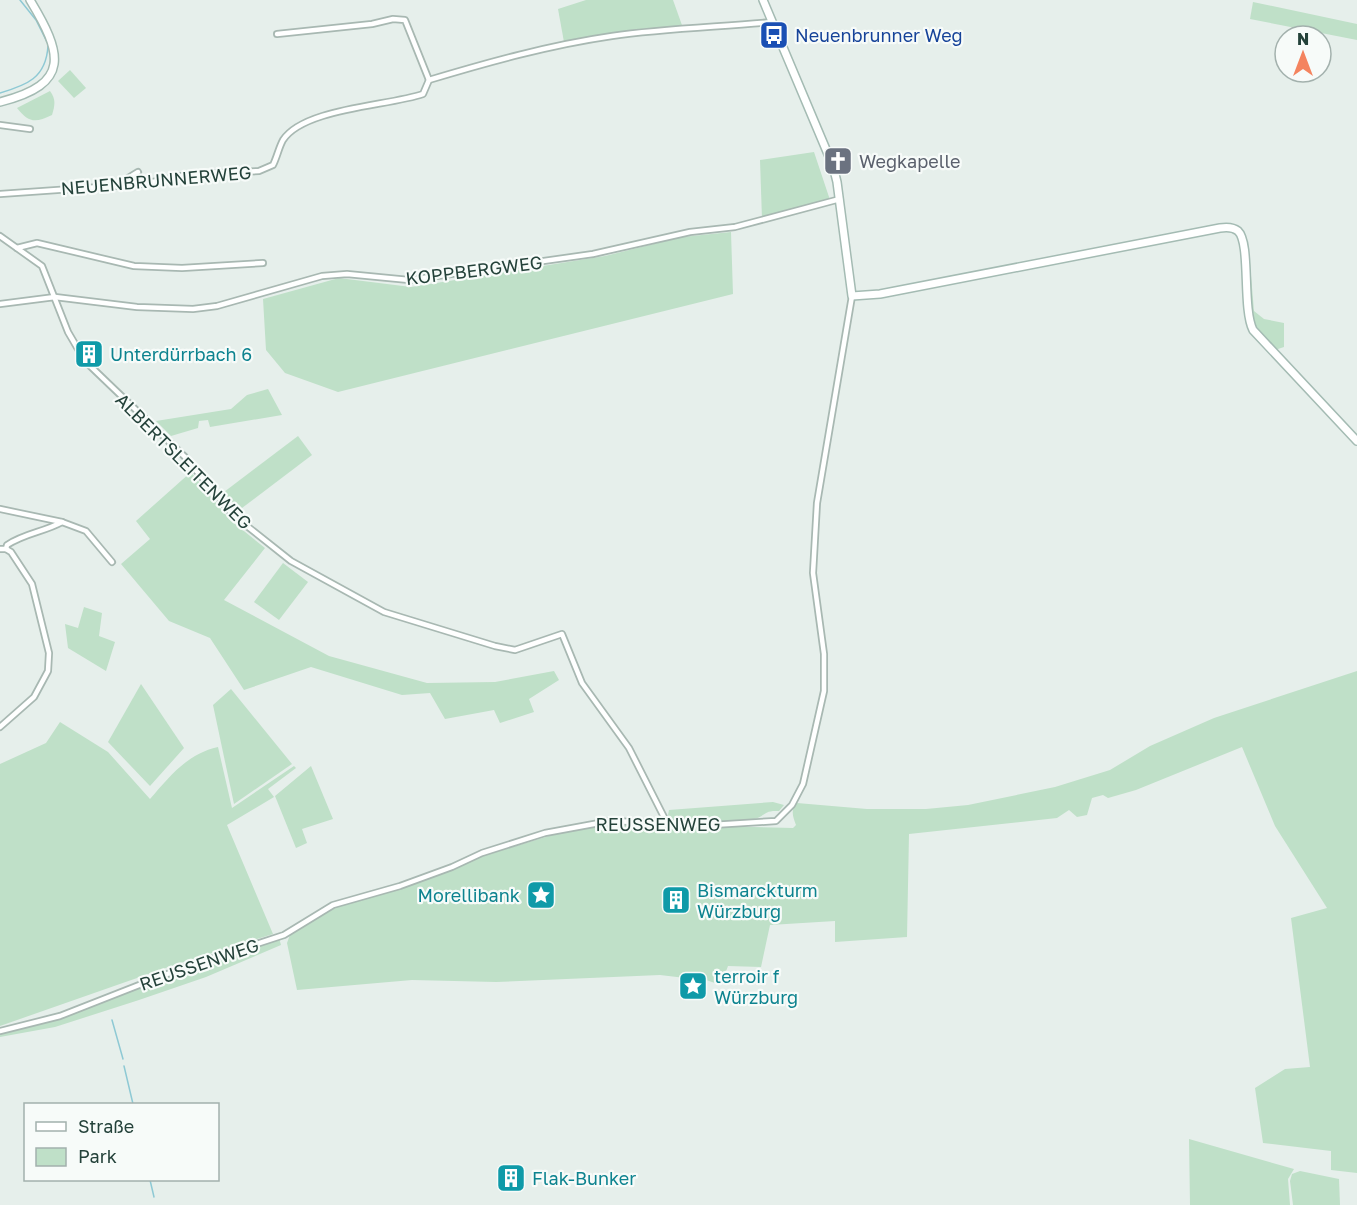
<svg xmlns="http://www.w3.org/2000/svg" width="1357" height="1205" viewBox="0 0 1357 1205" font-family="'Golos Text',sans-serif">
<style>
.green{fill:#bfe0c8}
.lines{fill:none;stroke-linecap:round;stroke-linejoin:round}
.stream{stroke:#8ec9d4;stroke-width:1.5}
.street-casing{stroke:#a8b8b2;stroke-width:8}
.secondary-casing{stroke:#a4bbb3;stroke-width:10}
.street{stroke:#fff;stroke-width:4.5}
.secondary{stroke:#fff;stroke-width:7}
.labels{text-anchor:middle;dominant-baseline:central;stroke-width:4.5;stroke-linejoin:round;paint-order:stroke}
.transit-label{font-size:18px;fill:#164399;stroke:#f7fbf9;text-anchor:start}
.worship-label{font-size:18px;fill:#5b616d;stroke:#f7fbf9;text-anchor:start}
.street-label{font-size:18px;fill:#24423a;stroke:#f7fbf9}
.culture-label{font-size:18px;fill:#0d838f;stroke:#f7fbf9;text-anchor:start}
</style>
<rect width="100%" height="100%" fill="#e6efeb"/>
<!-- green -->
<g class="green">
<polygon points="586,0 673,0 683,28 564,42 558,9"/>
<polygon points="1253,2 1357,24 1357,40 1250,19"/>
<polygon points="70,70 86,88 74,98 58,81"/>
<path d="M 50,91 C 56,99 55,105 52,115 C 35,123 29,123 17,108 Z"/>
<polygon points="814,152 830,200 762,219 760,160"/>
<polygon points="731,232 733,294 338,392 285,373 266,350 263,299 339,278 411,287 605,256 682,237"/>
<polygon points="1248,240 1254,311 1264,319 1284,323 1284,347 1275,350 1253,322"/>
<polygon points="268,389 282,415 210,427 208,420 199,421 198,428 171,436 156,421 231,409 247,395"/>
<polygon points="298,436 312,455 238,511 224,492"/>
<polygon points="191,472 229,519 265,548 224,600 329,656 427,683 495,682 554,671 559,680 529,699 534,712 500,723 494,710 445,719 430,693 402,695 311,667 244,690 210,638 169,621 121,564 150,539 136,521"/>
<polygon points="283,563 308,582 279,620 254,602"/>
<polygon points="84,607 102,613 99,636 115,642 106,671 68,648 65,624 78,628"/>
<path d="M 1357,671 L 1357,1173 L 1331,1170 L 1331,1151 L 1263,1143 L 1255,1088 L 1285,1069 L 1310,1067 L 1291,918 L 1327,908 L 1275,826 L 1242,747 L 1136,790 L 1108,798 L 1103,795 L 1092,798 L 1087,815 L 1077,817 L 1069,810 L 1057,818 L 909,834 L 907,937 L 835,942 L 835,921 L 770,925 L 761,967 L 728,966 L 721,985 L 694,976 L 694,979 L 660,975 L 496,982 L 412,980 L 297,990 L 287,943 L 291,932 L 339,906 L 401,889 L 483,856 L 575,828 L 628,824 L 793,828 L 796,825 C 793,817 790,810 797,803 L 867,809 L 926,809 L 968,805 L 1055,787 L 1110,770 L 1150,746 L 1214,718 Z"/>
<polygon points="141,684 184,748 150,786 108,742"/>
<polygon points="231,689 292,764 234,804 213,705"/>
<path d="M 60,722 L 108,752 L 150,799 C 170,776 187,754 218,747 L 232,808 L 294,766 L 296,768 L 268,789 L 274,797 L 227,825 L 273,934 L 177,964 L 0,1026 L 0,764 L 46,743 Z"/>
<polygon points="311,766 333,819 302,829 307,843 296,848 275,796"/>
<path d="M 773,802 L 784,805 L 779,811 C 763,810 766,816 754,819 C 733,826 690,821 667,820 L 669,810 Z"/>
<polygon points="279,938 281,945 206,977 139,1000 55,1027 0,1037 0,1033 61,1019 167,977"/>
<polygon points="1189,1139 1294,1169 1288,1179 1290,1205 1190,1205"/>
<polygon points="1300,1171 1339,1179 1340,1205 1293,1205 1290,1181 1292,1174"/>
</g>
<g class="lines">
<!-- stream -->
<g class="stream">
<polyline points="20,0 36,20 47,42"/>
<path d="M 0,93 C 27,85 46,78 48,46"/>
<polyline points="112,1020 123,1059"/>
<polyline points="124,1066 133,1104"/>
<polyline points="150,1180 154,1197"/>
</g>
<!-- street casing -->
<g class="street-casing">
<g id="street">
<polyline points="277,34 372,24 393,19 405,20 429,80"/>
<polyline points="0,125 30,129"/>
<polyline points="117,185 138,172"/>
<path d="M 0,194 L 143,184 L 191,174 L 259,171 L 273,165 C 277,157 279,147 283,140 C 304,108 388,106 423,94 L 429,80 C 489,62 550,45 612,36 C 665,28 719,27 772,22"/>
<polyline points="0,236 42,266 68,332 85,361 185,457 233,515 291,561 384,612 495,646 515,650 562,634 582,683 629,748 667,823"/>
<polyline points="17,248 37,243 134,266 182,268 263,263"/>
<polyline points="0,304 55,297 137,307 193,309 217,306 322,276 347,274 409,280 593,254 690,232 735,227 840,199"/>
<polyline points="0,509 62,522"/>
<polyline points="0,549 6,549 11,552 32,584 49,653 48,671 34,697 0,727"/>
<path d="M 6,549 L 7,545 C 25,533 44,532 62,522 L 86,531 L 112,562"/>
<polyline points="0,1031 60,1016 180,969 284,935 333,905 400,886 452,867 482,853 545,833 610,821 712,825 776,821 792,805 803,784 824,691 824,654 813,573 817,503 852,296"/>
</g>
</g>
<!-- secondary casing -->
<g class="secondary-casing">
<g id="secondary">
<path d="M 763,0 L 833,166 L 837,182 L 852,296 L 880,294 L 1220,228 C 1226,227 1233,227 1238,231 C 1251,243 1242,308 1253,330 L 1357,441"/>
<path d="M 0,102 C 72,84 62,53 30,0"/>
</g>
</g>
<!-- street -->
<use href="#street" class="street"/>
<!-- secondary -->
<use href="#secondary" class="secondary"/>
</g>
<!-- icons -->
<defs>
<g id="bus-square" transform="scale(1.5)"><rect x="-9" y="-9" width="18" height="18" rx="4" fill="#1a4fb4" stroke="#f7fbf9"/><path d="M-5-6H5V4H4V6H2V4H-2V6H-4V4H-5ZM-3.5-4V0h7V-4ZM-3.5 1.2v1.5H-2V1.2ZM2 1.2v1.5H3.5V1.2Z" fill="#fff"/></g>
<g id="church-square" transform="scale(1.5)"><rect x="-9" y="-9" width="18" height="18" rx="4" fill="#6b7280" stroke="#f7fbf9"/><path d="M-1.2-6h2.4v3.5h3.3v2.4h-3.3V6h-2.4V-.1h-3.3v-2.4h3.3Z" fill="#fff"/></g>
<g id="building-square" transform="scale(1.5)"><rect x="-9" y="-9" width="18" height="18" rx="4" fill="#0f9aa8" stroke="#f7fbf9"/><path d="M-4-6H4V6H1V3H-1V6H-4ZM-2.5-4.3h1.7v1.8h-1.7ZM.8-4.3h1.7v1.8H.8ZM-2.5-1h1.7V.8h-1.7ZM.8-1h1.7V.8H.8Z" fill="#fff"/></g>
<g id="sight-square" transform="scale(1.5)"><rect x="-9" y="-9" width="18" height="18" rx="4" fill="#0f9aa8" stroke="#f7fbf9"/><path d="M0-6L1.8-2.2L6-1.7L2.9 1.2L3.7 5.4L0 3.3L-3.7 5.4L-2.9 1.2L-6-1.7L-1.8-2.2Z" fill="#fff"/></g>
</defs>
<g fill-rule="evenodd">
<use href="#bus-square" x="774" y="35"/>
<use href="#church-square" x="838" y="161"/>
<use href="#building-square" x="89" y="354"/>
<use href="#sight-square" x="541" y="895"/>
<use href="#building-square" x="676" y="900"/>
<use href="#sight-square" x="693" y="986"/>
<use href="#building-square" x="511" y="1178"/>
</g>
<g class="labels">
<!-- transit labels -->
<g class="transit-label">
<text x="795" y="35">Neuenbrunner Weg</text>
</g>
<!-- worship labels -->
<g class="worship-label">
<text x="859" y="161">Wegkapelle</text>
</g>
<!-- street labels -->
<g class="street-label">
<text transform="translate(156 180) rotate(-5)">NEUENBRUNNERWEG</text>
<text transform="translate(474 270) rotate(-7)">KOPPBERGWEG</text>
<text transform="translate(184 461) rotate(45)">ALBERTSLEITENWEG</text>
<text x="658" y="824">REUSSENWEG</text>
<text transform="translate(199 964) rotate(-19)">REUSSENWEG</text>
</g>
<!-- culture labels -->
<g class="culture-label">
<text x="110" y="354">Unterdürrbach 6</text>
<text x="697" y="890">Bismarckturm<tspan x="697" dy="21">Würzburg</tspan></text>
<text x="520" y="895" text-anchor="end">Morellibank</text>
<text x="714" y="976">terroir f<tspan x="714" dy="21">Würzburg</tspan></text>
<text x="532" y="1178">Flak-Bunker</text>
</g>
</g>
<!-- legend -->
<rect x="24" y="1103" width="195" height="78" fill="#f7fbf9" stroke="#a3b1ad" stroke-width="1.5"/>
<rect x="36" y="1122" width="30" height="9" fill="#ffffff" stroke="#a3b1ad" stroke-width="1.5"/>
<text x="78" y="1133" font-size="18" fill="#24423a">Straße</text>
<rect x="36" y="1148" width="30" height="18" fill="#bfe0c8" stroke="#a3b1ad" stroke-width="1.5"/>
<text x="78" y="1163" font-size="18" fill="#24423a">Park</text>
<!-- north arrow -->
<g transform="translate(1303 54)"><circle r="28" fill="#f7fbf9" stroke="#a3b1ad" stroke-width="1.5"/>
<path d="M0-4.5L10 22L0 15L-10 22Z" fill="#f4845f"/>
<text y="-9" font-size="16" font-weight="bold" text-anchor="middle" fill="#24423a">N</text>
</g>
</svg>
